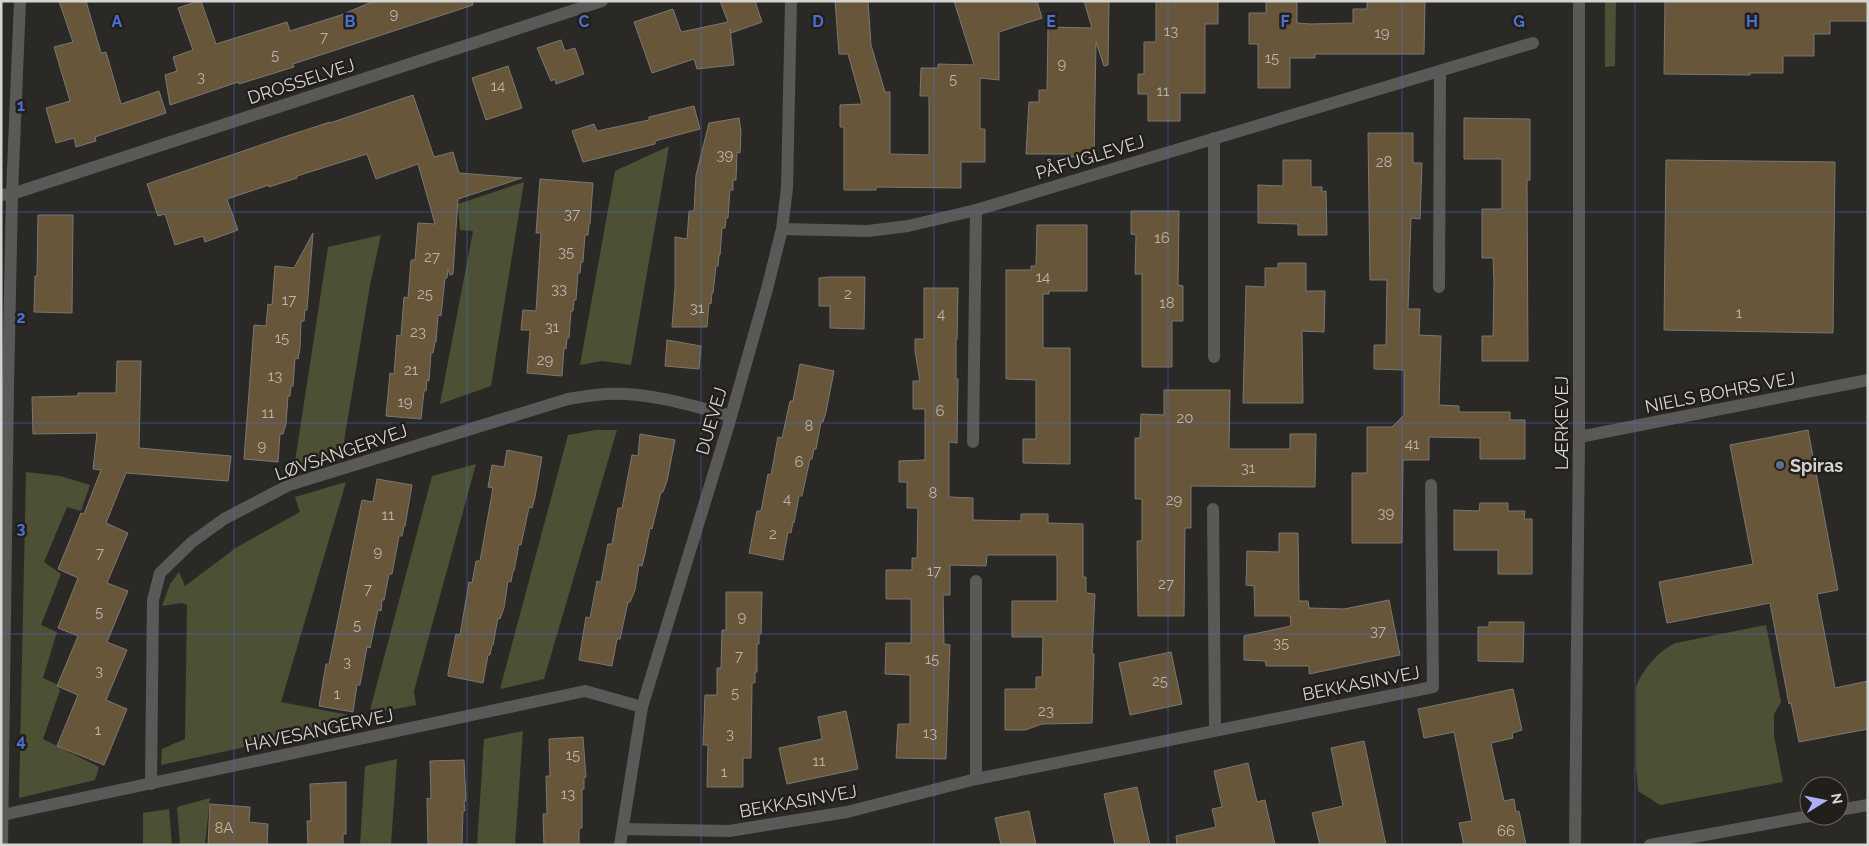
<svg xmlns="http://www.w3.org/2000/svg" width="1869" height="846" viewBox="0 0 1869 846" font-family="Raleway,sans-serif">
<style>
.green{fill:#4d5034}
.building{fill:#67563a;stroke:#7a7773}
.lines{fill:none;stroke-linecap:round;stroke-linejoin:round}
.minor{stroke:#5b5858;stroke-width:12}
.tertiary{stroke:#5b5858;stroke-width:12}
.grid{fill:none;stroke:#4b70d6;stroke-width:1;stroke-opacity:0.55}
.service-dot{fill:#5c6f8a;stroke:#221f1b;stroke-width:2}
.labels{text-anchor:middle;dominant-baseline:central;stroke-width:5;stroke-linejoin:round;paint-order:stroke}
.number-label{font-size:15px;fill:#bab4ab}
.street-label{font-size:18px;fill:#d5d4d1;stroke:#221f1b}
.poi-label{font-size:18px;font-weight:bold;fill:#d5d4d1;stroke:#221f1b;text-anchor:start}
.grid-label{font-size:16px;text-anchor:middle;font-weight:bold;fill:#4b70d6;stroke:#221f1b;stroke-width:5;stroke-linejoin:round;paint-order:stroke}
</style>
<rect width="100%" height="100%" fill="#2b2925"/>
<!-- green -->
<g class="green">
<polygon points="1605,1 1616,1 1615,66 1605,67"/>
<polygon points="669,146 631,365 602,361 580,365 615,171"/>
<polygon points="524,182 491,386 440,404 473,231 460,230 458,204"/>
<polygon points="381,235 370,285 343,447 294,468 328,247"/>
<polygon points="596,430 617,430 544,679 500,689 568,435"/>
<polygon points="476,464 414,691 416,705 369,714 432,476"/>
<polygon points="26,472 60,476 90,485 81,511 67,507 44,562 61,574 41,625 57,632 43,678 56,684 60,690 43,739 99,767 95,780 19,798"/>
<polygon points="346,482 281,702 359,717 357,723 161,765 162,749 185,739 187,605 182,603 162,606 170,584 179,572 185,586 237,547 300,512 295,497"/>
<path d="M 1766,625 L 1781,702 L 1774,714 L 1774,736 L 1783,782 L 1660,805 L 1638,791 L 1636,766 L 1636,688 C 1640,672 1660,649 1676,643 Z"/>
<polygon points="523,731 515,845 477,845 484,739"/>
<polygon points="397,759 391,845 360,845 365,766"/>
<polygon points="210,798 205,845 180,845 177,807"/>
<polygon points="169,809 172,845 143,845 143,813"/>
</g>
<!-- building -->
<g class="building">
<polygon points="59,1 86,1 101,53 106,52 121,104 159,91 166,113 95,137 96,141 76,147 74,138 56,143 46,108 70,101 54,47 73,42"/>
<polygon points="198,1 201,1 216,44 287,22 290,31 341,15 374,1 472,1 473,5 293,64 294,67 239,84 238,82 170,105 165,75 177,71 173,57 193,50 178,8"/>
<polygon points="720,1 755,1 762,22 731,33 730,29 734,65 697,69 694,59 652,73 634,22 673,9 681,32 728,22"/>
<polygon points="835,1 868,1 871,45 885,92 890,92 890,154 929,155 929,96 920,96 921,68 938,68 938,64 974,65 954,1 1037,1 1042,18 999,32 999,80 980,78 980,129 985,129 985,162 961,162 961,188 876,187 876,190 844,190 844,127 840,127 840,105 862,104 848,54 839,54"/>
<polygon points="1084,1 1109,1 1108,65 1104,66 1096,42 1094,157 1068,157 1068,154 1026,154 1029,102 1039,102 1039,90 1047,90 1048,27 1092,28"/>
<polygon points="1156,1 1218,1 1218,24 1205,24 1205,93 1180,93 1180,121 1148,121 1148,94 1138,94 1138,74 1144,74 1144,42 1156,42"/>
<polygon points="1266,1 1297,1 1297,23 1311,24 1353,23 1353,9 1367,9 1367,1 1425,1 1424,54 1315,54 1315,58 1290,58 1290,88 1258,88 1258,44 1249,44 1249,13 1266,13"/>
<polygon points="1665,1 1868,1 1868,21 1830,21 1830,34 1814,34 1814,56 1783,56 1783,73 1750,73 1750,75 1664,74"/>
<polygon points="561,40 565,51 575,48 584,74 556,84 555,79 551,81 537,48"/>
<polygon points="508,66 522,108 486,120 472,78"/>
<polygon points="413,95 434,157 453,152 459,173 522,178 458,199 453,274 450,275 448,269 447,278 445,278 441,316 438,315 436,342 435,342 433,353 431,353 429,381 427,380 426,391 424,391 421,419 386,416 390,373 394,374 397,335 401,336 404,297 408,298 411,260 415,260 418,223 435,224 418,164 376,179 367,154 297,176 297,178 269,187 269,185 227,199 238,230 205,242 203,236 175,245 165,214 158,216 147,184 284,137 330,122 330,123"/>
<polygon points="694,106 700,129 655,141 655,144 583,162 572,131 594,124 597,131 649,120 649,117"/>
<polygon points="739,118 741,132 740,153 737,152 736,180 733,180 733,190 730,190 728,218 726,218 725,228 722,228 720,255 719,255 718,266 716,266 713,293 712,293 711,304 709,303 707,327 672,327 675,288 675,237 687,239 689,211 694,211 696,175 709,123"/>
<polygon points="1464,118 1530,119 1530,180 1527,180 1528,361 1482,361 1482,336 1493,336 1494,281 1493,258 1482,258 1482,209 1502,209 1502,159 1464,159"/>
<polygon points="1368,133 1413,133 1413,163 1422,163 1420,219 1411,218 1408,309 1420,309 1419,335 1441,336 1439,405 1459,406 1459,412 1510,412 1510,420 1525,420 1525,459 1480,459 1480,438 1429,437 1429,460 1403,460 1402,543 1352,543 1352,473 1367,473 1367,427 1392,427 1404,415 1404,370 1374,369 1374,345 1386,345 1387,280 1370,280"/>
<polygon points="1283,160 1311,160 1311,187 1322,187 1322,192 1326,191 1327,235 1298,235 1298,224 1258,223 1258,185 1283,186"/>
<polygon points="1666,160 1835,162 1833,333 1664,330"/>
<polygon points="540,179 593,183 590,224 589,224 588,235 585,235 583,262 581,262 580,273 578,273 576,300 574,300 573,311 571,311 569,338 567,338 566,349 564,348 562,376 527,373 530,330 521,330 523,310 536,311 541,233 536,233"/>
<polygon points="1131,211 1179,211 1178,285 1183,286 1183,321 1172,321 1172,367 1142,367 1142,274 1135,274 1136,235 1131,234"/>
<polygon points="38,215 73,215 72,313 34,312 35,276 37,276"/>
<polygon points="1037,225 1087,225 1087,291 1049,291 1049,294 1043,294 1043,348 1070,348 1070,464 1023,463 1023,439 1036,439 1036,380 1006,379 1006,270 1031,270 1031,266 1036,266"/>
<polygon points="313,233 307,310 305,310 304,321 301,321 300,348 298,359 295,358 293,386 291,386 290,396 288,396 286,424 283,434 280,434 278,462 244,459 254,325 266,326 268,304 272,305 275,266 294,268"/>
<polygon points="1278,263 1306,263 1306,291 1325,291 1324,332 1302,331 1303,403 1243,403 1246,286 1265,287 1265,268 1278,268"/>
<polygon points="830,277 865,277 864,329 830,328 830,306 819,306 819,278"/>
<polygon points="924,288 958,288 957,340 956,340 956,379 958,379 957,443 949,442 949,497 973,498 973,520 1021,521 1021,514 1048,514 1048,523 1083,524 1083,577 1086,577 1086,593 1095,594 1092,654 1094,654 1092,723 1042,724 1025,730 1005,730 1005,689 1036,689 1036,677 1042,677 1043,637 1012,637 1012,601 1057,601 1057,555 987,555 986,566 950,565 950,595 943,595 944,644 950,645 946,759 896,758 898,724 910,724 910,675 885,674 886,643 911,643 911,599 886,599 886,570 912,570 912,558 917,558 918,508 907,508 907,482 899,482 899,461 925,460 925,409 913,409 913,381 920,381 915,351 915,339 924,339"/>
<polygon points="667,340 701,346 699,369 665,366"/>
<polygon points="117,361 141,361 139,448 231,456 228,481 126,473 106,523 128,533 107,583 128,591 107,642 127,650 106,700 127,709 104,765 57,746 78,695 57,686 78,636 58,628 78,578 58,569 81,513 84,514 101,470 93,469 97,433 33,434 32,397 78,396 78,393 116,393"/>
<polygon points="800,364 834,371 826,412 823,422 821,422 816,449 814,449 812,459 810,459 802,496 799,496 794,523 793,522 791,533 788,532 783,560 749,553 757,511 761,511 768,474 771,475 778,437 782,438 790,401 793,401"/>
<polygon points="1164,390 1230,390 1229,449 1290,449 1290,434 1316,434 1315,487 1191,486 1191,528 1185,528 1184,616 1138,616 1137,541 1142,541 1142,499 1135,499 1135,438 1140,438 1141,414 1164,415"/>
<polygon points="1808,430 1838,590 1817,594 1835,688 1868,681 1868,729 1799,742 1791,703 1789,704 1770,603 1667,623 1659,582 1753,564 1730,445"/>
<polygon points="640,434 675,440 667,481 663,492 661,492 652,529 650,528 645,554 642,566 639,565 635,590 630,602 628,602 620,639 617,639 612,666 579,660 586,617 590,618 597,581 601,582 608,544 612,544 618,508 622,508 632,455 638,456"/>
<polygon points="507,450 542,457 535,497 532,508 529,507 521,545 519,544 514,571 513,571 511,582 508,581 504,608 500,619 498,618 493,645 492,645 490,655 488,655 483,683 448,676 448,673 456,634 460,635 469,582 472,583 476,561 480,561 493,488 488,487 492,465 504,467"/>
<polygon points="377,479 412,485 405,526 404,526 402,536 399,536 392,574 389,574 384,600 382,600 381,611 378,610 370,648 367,647 360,685 357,685 353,712 319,706 326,664 329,664 362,500 373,502"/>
<polygon points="1480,503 1508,503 1508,511 1525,511 1524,519 1532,519 1532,574 1498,574 1498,550 1454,550 1454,510 1479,511"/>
<polygon points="1279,533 1298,533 1299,601 1308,601 1309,608 1344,609 1389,600 1400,655 1309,674 1309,666 1266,666 1265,661 1244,660 1244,636 1291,626 1290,616 1255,616 1254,586 1246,585 1247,551 1279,552"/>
<polygon points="726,592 762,592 761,634 759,634 759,644 757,644 757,672 755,672 755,683 752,683 751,758 743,758 743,787 707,787 708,745 703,745 705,695 717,695 717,668 721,668 722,630 726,630"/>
<polygon points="1489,622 1524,622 1523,662 1478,661 1478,627 1489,627"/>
<polygon points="1171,652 1182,704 1130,715 1119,663"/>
<polygon points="1513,689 1522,730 1512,733 1513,738 1491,743 1504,801 1514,799 1516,812 1519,811 1526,845 1464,845 1459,823 1472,821 1454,732 1424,738 1418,709"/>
<polygon points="846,711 858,769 787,784 779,748 822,739 818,717"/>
<polygon points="583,737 586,777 584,778 584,789 582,789 582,828 579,828 579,845 544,845 543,814 547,814 546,776 550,776 549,739"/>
<polygon points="1364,741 1386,845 1320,845 1312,813 1343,806 1331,748"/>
<polygon points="464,760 466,801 464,801 465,811 463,811 462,845 428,845 427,798 431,799 430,761"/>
<polygon points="1248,763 1257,802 1265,800 1275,845 1177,845 1176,836 1216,827 1212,809 1222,807 1214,771"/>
<polygon points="346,782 346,834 343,834 343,845 308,845 307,821 311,821 310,784"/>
<polygon points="1137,787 1150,845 1115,845 1104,794"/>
<polygon points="210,804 250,807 249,822 268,824 267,845 208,845"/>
<polygon points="1029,811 1036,845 1001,845 995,818"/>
</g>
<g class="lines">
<!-- minor -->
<g class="minor">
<polyline points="1,195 12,194 602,1"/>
<polyline points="782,229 868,231 908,226 976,210 1533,43"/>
<polyline points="1439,287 1440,71"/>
<polyline points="1214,357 1214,138"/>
<polyline points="1579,437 1868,380"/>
<polyline points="973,442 976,210"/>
<polyline points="1213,509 1215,730"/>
<polyline points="976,779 976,581"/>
<path d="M 151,784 L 153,600 L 160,573 L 192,542 L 224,519 L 289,485 L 568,399 C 580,397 593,395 606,394 C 649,392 691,405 731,416"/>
<polyline points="1839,810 1868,805"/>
<polyline points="2,815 585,691 642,707"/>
<polyline points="623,829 729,831 847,812 976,779 1433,687 1431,485"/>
<polyline points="2,845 8,387 12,194 20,1"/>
<polyline points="620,845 642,707 728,427 767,289 782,229 787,188 791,1"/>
<polyline points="1650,845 1809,816"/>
</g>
<!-- tertiary -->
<polyline class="tertiary" points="1575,845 1579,437 1579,1"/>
</g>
<!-- grid -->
<path class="grid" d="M 234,1 L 234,845M 467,1 L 467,845M 701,1 L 701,845M 934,1 L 934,845M 1168,1 L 1168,845M 1402,1 L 1402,845M 1635,1 L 1635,845M 1,212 L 1868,212M 1,423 L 1868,423M 1,634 L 1868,634"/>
<!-- markers -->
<circle class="service-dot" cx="1780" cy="465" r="5"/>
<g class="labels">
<!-- number labels -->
<g class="number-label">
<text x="394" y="14">9</text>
<text x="1171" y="31">13</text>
<text x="1382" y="33">19</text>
<text x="324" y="37">7</text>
<text x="275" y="55">5</text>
<text x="1272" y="58">15</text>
<text x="1062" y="64">9</text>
<text x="201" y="77">3</text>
<text x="953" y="79">5</text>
<text x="498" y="86">14</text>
<text x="1163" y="91">11</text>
<text x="725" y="155">39</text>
<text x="1384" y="162">28</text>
<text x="572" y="214">37</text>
<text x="1162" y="238">16</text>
<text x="566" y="252">35</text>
<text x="432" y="257">27</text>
<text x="1043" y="277">14</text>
<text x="559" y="289">33</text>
<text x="425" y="294">25</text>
<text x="848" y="294">2</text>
<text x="289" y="300">17</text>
<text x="1167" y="303">18</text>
<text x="697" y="308">31</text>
<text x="1739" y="313">1</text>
<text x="941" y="314">4</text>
<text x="552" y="327">31</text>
<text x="418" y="332">23</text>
<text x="282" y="338">15</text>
<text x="545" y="360">29</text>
<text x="411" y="370">21</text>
<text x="275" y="376">13</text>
<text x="405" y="402">19</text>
<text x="940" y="411">6</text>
<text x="268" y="413">11</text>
<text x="1185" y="418">20</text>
<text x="809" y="426">8</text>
<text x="1412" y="444">41</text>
<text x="262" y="446">9</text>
<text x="799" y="462">6</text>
<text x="1248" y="468">31</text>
<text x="933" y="493">8</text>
<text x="787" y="499">4</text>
<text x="1174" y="500">29</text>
<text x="1386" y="513">39</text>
<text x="388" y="515">11</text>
<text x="773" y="534">2</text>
<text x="378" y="552">9</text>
<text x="100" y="553">7</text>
<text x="934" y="571">17</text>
<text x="1166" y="584">27</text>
<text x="368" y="589">7</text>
<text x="99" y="612">5</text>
<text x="742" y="617">9</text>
<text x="357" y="625">5</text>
<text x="1378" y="631">37</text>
<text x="1281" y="643">35</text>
<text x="739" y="656">7</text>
<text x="932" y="659">15</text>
<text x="347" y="662">3</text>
<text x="99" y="671">3</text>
<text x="1160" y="681">25</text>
<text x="735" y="693">5</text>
<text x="337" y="694">1</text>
<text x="1046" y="711">23</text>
<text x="98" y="730">1</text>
<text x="930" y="733">13</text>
<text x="730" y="734">3</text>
<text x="573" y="755">15</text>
<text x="819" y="761">11</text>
<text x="724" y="772">1</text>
<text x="568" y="794">13</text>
<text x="224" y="828">8A</text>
<text x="1506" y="831">66</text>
</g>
<!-- street labels -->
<g class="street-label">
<text transform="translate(301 81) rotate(-18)">DROSSELVEJ</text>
<text transform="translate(1090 157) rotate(-17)">PÅFUGLEVEJ</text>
<text transform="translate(1720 392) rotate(-11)">NIELS BOHRS VEJ</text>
<text transform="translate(711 421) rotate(-74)">DUEVEJ</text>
<text transform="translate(1561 423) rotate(-90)">LÆRKEVEJ</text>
<text transform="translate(341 452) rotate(-19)">LØVSANGERVEJ</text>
<text transform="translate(1361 683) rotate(-11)">BEKKASINVEJ</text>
<text transform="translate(319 730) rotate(-12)">HAVESANGERVEJ</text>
<text transform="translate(798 801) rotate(-10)">BEKKASINVEJ</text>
</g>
<!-- poi labels -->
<g class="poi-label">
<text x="1790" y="465">Spiras</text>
</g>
</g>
<g class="grid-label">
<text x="117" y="27">A</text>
<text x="350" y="27">B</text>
<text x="584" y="27">C</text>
<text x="818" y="27">D</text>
<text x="1051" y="27">E</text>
<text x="1285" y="27">F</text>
<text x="1519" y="27">G</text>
<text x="1752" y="27">H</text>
<text x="21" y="111">1</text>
<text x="21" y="323">2</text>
<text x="21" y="534">3</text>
<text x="21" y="746">4</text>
</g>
<!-- border -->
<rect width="1869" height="846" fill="none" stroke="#d5d4d1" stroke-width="5"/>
<!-- north arrow -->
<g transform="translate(1824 801) rotate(80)"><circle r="24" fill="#221f1b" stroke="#6a6764"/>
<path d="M0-4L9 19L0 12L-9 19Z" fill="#adaffb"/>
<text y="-8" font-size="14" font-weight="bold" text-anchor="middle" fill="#d5d4d1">N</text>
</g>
</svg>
